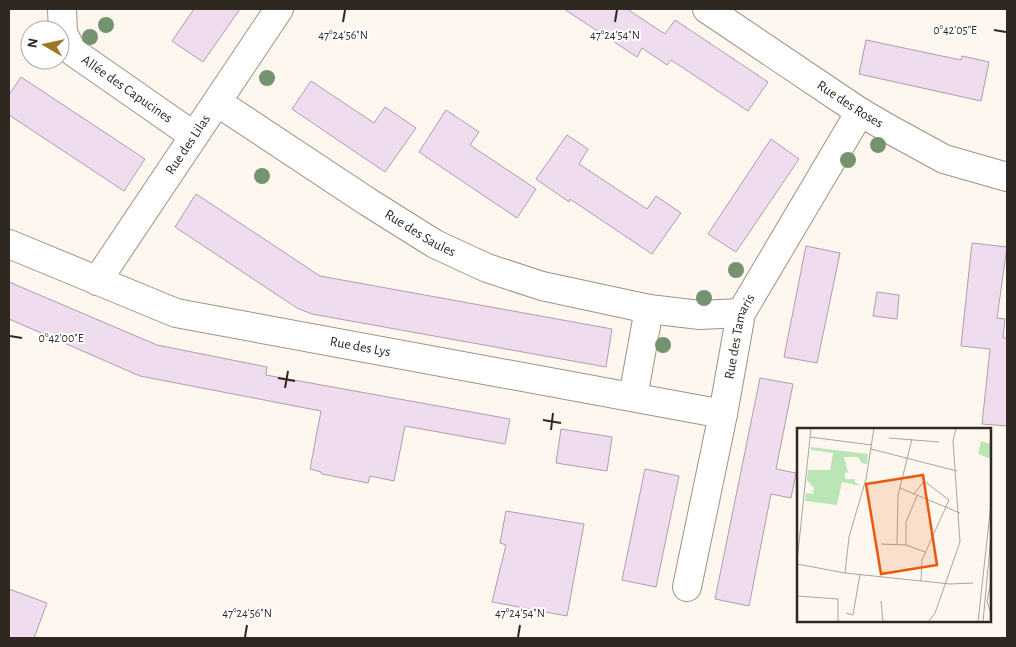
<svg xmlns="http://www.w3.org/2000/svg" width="1016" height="647" viewBox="0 0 1016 647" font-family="'Alegreya Sans',sans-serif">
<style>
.building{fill:#efdcee;stroke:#b09dae}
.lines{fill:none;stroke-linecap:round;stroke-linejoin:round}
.street-casing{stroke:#a29180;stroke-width:30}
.street{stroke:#fff;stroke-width:28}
.tree{fill:#76936f}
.ticks{fill:none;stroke:#2e2821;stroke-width:2}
.labels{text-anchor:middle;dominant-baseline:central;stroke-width:4;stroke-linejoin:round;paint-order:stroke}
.street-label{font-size:14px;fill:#2e2821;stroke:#fff}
.inset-road{fill:none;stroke:#aba49d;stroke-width:1}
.view{fill:#e8590c;fill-opacity:0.15;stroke:#e8590c;stroke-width:2.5}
.inset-edge{fill:none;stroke:#2e2821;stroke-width:2.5}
.ticks-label{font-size:12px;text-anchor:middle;fill:#2e2821;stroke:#fff;stroke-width:4;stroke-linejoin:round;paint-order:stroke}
</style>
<rect width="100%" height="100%" fill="#fef7ef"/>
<!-- building -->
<g class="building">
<polygon points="194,9 240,9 203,62 172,41"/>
<polygon points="564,9 627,9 665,34 675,20 768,82 748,111 671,60 667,65 642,48 637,57"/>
<polygon points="866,40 961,60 962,56 989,62 981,101 859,74"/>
<polygon points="21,77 145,159 124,191 9,115 9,95"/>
<polygon points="311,81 374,123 385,107 416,128 385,172 292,109"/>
<polygon points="446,110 479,132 470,145 536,189 517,218 419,152"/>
<polygon points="567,135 588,149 579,164 647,209 656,196 681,213 652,254 570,199 569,202 536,179"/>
<polygon points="771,139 799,159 736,252 708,234"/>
<polygon points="196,194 320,276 612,329 606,367 312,314 297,308 175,227"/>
<polygon points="972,243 1007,247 997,318 1005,319 1003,338 1007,338 1007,426 982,424 990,349 961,346"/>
<polygon points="806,246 840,253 817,363 784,357"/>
<polygon points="9,282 157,345 267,367 266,375 510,419 505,444 405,426 394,481 370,476 368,483 322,474 321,472 310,469 321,411 140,376 9,319"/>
<polygon points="877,292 899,295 897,319 873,316"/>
<polygon points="760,378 793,384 776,469 796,473 791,498 771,494 749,606 715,599"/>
<polygon points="561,429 612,437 607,471 556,463"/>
<polygon points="645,469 679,476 656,587 622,580"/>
<polygon points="506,511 584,524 567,616 492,602 506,545 500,543"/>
<polygon points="9,589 47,603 34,638 9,638"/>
</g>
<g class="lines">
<!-- street casing -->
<g class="street-casing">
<g id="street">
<path id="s1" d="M 62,9 L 63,33 L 72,51 L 194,136"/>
<path id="s2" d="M 707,9 L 860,112 L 891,130 L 944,159 L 1007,177"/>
<path id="s3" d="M 217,102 L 368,202 L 435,244 L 487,268 L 542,286 L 649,309 L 700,315 L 741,313"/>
<path id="s4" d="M 9,244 L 176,313 L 723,414"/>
<path id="s5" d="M 97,281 L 279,9"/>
<polyline points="633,397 649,309"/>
<path id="s6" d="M 687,587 L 723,414 L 741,313 L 860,112"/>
</g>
</g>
<!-- street -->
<use href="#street" class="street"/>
</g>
<!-- trees -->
<g class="tree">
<circle cx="106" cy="25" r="8"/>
<circle cx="90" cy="37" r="8"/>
<circle cx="267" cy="78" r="8"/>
<circle cx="878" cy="145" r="8"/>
<circle cx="848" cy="160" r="8"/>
<circle cx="262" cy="176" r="8"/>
<circle cx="736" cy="270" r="8"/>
<circle cx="704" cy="298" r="8"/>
<circle cx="663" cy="345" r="8"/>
</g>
<!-- ticks -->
<path class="ticks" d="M 343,22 L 345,10M 615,22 L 617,10M 994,30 L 1006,32M 10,336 L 22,338M 278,378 L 295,381M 285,388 L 288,371M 543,420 L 561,423M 551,430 L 553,413M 245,637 L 247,625M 518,637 L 520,625"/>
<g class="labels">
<!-- street labels -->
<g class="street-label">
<text stroke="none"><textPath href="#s1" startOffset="111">Allée des Capucines</textPath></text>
<text stroke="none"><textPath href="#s2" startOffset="172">Rue des Roses</textPath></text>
<text stroke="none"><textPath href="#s5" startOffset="164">Rue des Lilas</textPath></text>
<text stroke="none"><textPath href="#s3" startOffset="242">Rue des Saules</textPath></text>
<text stroke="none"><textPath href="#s6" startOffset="256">Rue des Tamaris</textPath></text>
<text stroke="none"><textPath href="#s4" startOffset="368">Rue des Lys</textPath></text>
</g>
</g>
<!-- overview -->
<g transform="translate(797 428)">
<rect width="194" height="194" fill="#fef7ef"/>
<path d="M 184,13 L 194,16 L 194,31 L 181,26 ZM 14,19 L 71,26 L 70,36 L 65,35 L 61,29 L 47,29 L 51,44 L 48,45 L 48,51 L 58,51 L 58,54 L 64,58 L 45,54 L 40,77 L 8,73 L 9,65 L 16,66 L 17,60 L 10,52 L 11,42 L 33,42 L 36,25 L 14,22 Z" fill="#bae6b6"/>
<path class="inset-road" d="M 13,9 L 75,17M 92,10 L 142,14M 74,21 L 160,43M 103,60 L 163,85M 117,66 L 127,53 L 152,72 L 125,132 L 124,153M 84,116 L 109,117 L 128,124M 100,117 L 101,67 L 115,11M 109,117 L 109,94 L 120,68M 0,134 L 14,0M 0,136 L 48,145 L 153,156 L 176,155M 48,145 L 52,109 L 69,51 L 77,0M 194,154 L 190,173 L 194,186M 0,168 L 41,171 L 41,194M 84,173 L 86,194M 49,185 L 56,187 L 63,146M 131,194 L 138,185 L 163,114 L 156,13 L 159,0M 181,194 L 194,76M 186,194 L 194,108"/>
<path class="view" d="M 126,47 L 140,137 L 84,146 L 69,56 Z"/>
<rect width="194" height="194" class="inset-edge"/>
</g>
<g class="ticks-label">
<text x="955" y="34">0°42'05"E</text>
<text x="343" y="39">47°24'56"N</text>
<text x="615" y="39">47°24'54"N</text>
<text x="61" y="342">0°42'00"E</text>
<text x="247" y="617">47°24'56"N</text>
<text x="520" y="617">47°24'54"N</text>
</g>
<!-- border -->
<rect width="1016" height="647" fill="none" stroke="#2e2821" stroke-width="20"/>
<!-- north arrow -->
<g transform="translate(45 45) rotate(279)"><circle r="24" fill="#ffffff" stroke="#aba9a6"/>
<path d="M0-4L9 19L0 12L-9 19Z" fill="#9d7824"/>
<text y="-8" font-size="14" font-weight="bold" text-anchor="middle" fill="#2e2821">N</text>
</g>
</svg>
